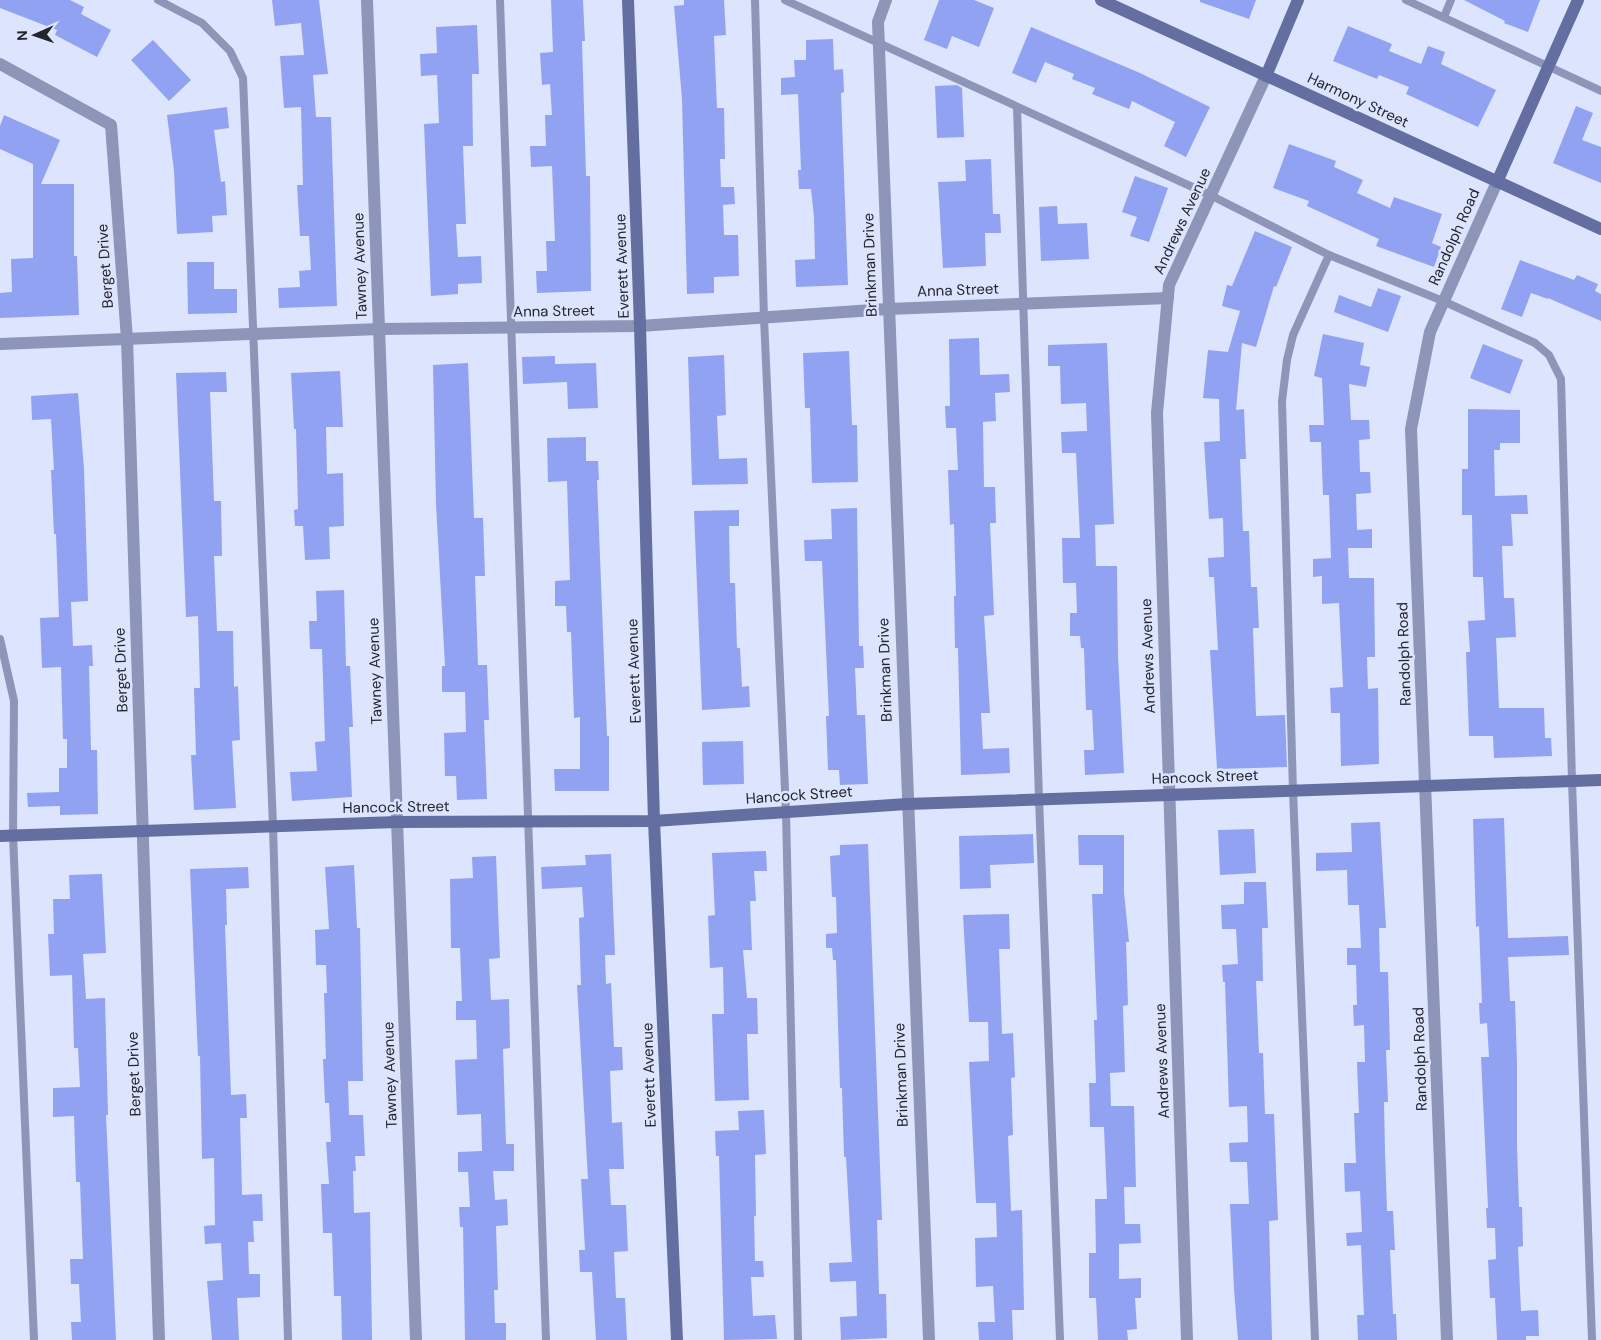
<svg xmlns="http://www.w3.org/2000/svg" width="1601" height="1340" viewBox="0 0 1601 1340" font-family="'DM Sans',sans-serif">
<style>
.building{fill:#92a2f2}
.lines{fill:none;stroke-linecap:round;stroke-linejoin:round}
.lane{stroke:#8d95b8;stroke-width:8}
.street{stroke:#8d95b8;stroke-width:12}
.secondary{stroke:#646ea1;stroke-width:12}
.labels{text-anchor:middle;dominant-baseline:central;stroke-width:5;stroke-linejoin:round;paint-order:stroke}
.street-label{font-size:15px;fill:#23252e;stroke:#dde4fe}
</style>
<rect width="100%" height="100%" fill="#dde4fe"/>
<!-- building -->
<g class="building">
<polygon points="0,0 70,0 84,7 81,14 111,30 97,57 55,35 57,30 0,8"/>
<polygon points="272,0 319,0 328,74 313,75 316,117 331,117 337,306 279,308 278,288 300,287 299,271 311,270 309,236 300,236 297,185 303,185 301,107 284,108 280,56 304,55 301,23 275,26"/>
<polygon points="551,0 583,0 585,41 582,41 586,176 590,176 591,291 537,293 536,271 547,271 546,241 555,241 552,166 531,167 530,146 546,146 545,115 552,115 550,84 542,85 540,53 553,52"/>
<polygon points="684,0 724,0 726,35 714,36 717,108 724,108 725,159 720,159 721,187 734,187 735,204 723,205 724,235 738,235 739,276 714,277 714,293 687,294 682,99 674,6 684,5"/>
<polygon points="939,0 974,0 994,8 979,47 952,36 947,49 924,40"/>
<polygon points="1200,0 1256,0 1249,19 1200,2"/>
<polygon points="1464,0 1540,0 1528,32 1504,23 1505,21"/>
<polygon points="477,25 479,74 472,74 473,146 463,146 466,224 456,224 458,257 481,256 482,283 458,284 458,294 431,296 424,124 439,123 437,75 421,76 420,54 437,53 436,27"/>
<polygon points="1348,26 1392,44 1389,51 1421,64 1428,46 1445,52 1441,64 1496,90 1478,127 1406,94 1409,87 1379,75 1377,79 1333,61"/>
<polygon points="1031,27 1140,73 1210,107 1186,157 1164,146 1175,122 1132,101 1129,109 1092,94 1095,88 1072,79 1074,74 1045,62 1036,83 1012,73"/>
<polygon points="833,39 834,70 843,69 844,92 841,93 848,285 796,287 795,260 815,259 814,217 811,189 799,189 798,170 801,170 798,94 781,95 781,78 795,77 794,60 806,60 806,40"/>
<polygon points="153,40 191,80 169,101 131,60"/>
<polygon points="957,85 962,88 964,137 937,138 935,86"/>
<polygon points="1576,106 1593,113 1582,140 1601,147 1601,183 1553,163"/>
<polygon points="227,107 229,128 214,130 221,182 225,181 227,215 212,216 213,232 177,234 174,171 167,115"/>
<polygon points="4,115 60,140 41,184 74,184 74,256 77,256 79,315 0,318 0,293 12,292 11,259 33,258 33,164 0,149 0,126"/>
<polygon points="1289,144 1336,161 1334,167 1363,180 1357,193 1390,208 1394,197 1442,214 1432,243 1441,247 1434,267 1376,246 1379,239 1307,206 1309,201 1273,188"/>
<polygon points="991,159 993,214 1000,214 1001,233 985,233 986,266 943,268 938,182 966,181 965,160"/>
<polygon points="1135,176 1168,188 1149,242 1130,236 1137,217 1122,212"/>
<polygon points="1057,206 1058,224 1087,223 1089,259 1041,261 1039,207"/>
<polygon points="1255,231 1292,247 1276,287 1274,286 1256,347 1242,343 1236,410 1244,409 1246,459 1240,459 1243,531 1249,531 1251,587 1257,587 1259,628 1253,628 1256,716 1285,715 1287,767 1217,769 1210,650 1218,650 1214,577 1209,577 1208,558 1224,557 1223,518 1209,519 1204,442 1220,441 1219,399 1203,398 1208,350 1228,352 1240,311 1222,306 1227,285 1232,286"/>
<polygon points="1520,260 1574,280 1577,275 1598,284 1595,291 1601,294 1601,321 1548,298 1548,299 1531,293 1522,317 1501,309"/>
<polygon points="187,262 214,262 214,289 237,289 237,313 188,314"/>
<polygon points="1378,288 1401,296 1388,332 1334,312 1339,295 1371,307"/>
<polygon points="1323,334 1364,343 1360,365 1370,367 1366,387 1349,384 1351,420 1369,420 1370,439 1359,440 1360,472 1370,472 1371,493 1356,494 1357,530 1372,529 1372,548 1348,548 1349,578 1374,578 1375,657 1367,657 1368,689 1378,688 1379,764 1341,766 1340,713 1331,713 1330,688 1343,687 1339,603 1322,604 1322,576 1313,577 1313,559 1331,558 1329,495 1323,495 1321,442 1310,442 1309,425 1324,425 1322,378 1314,376"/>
<polygon points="979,338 980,375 1009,374 1010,392 995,393 996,421 983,422 984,487 995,487 996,523 990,523 994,615 984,616 990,713 981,713 983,749 1009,748 1010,773 961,775 958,648 955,648 954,596 956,596 954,524 950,525 948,470 958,470 956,428 946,428 945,406 950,406 949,339"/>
<polygon points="1107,343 1114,524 1095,525 1096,566 1117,566 1118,656 1124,773 1085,775 1084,750 1094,750 1092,710 1086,710 1084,648 1081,648 1080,636 1070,636 1070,613 1077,613 1076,583 1063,583 1062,538 1080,538 1076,453 1062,453 1061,432 1087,431 1086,403 1061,404 1060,366 1048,366 1048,345"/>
<polygon points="1483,344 1523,360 1510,394 1470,378"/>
<polygon points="849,351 852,425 857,425 858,482 812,483 810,408 805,408 803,353"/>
<polygon points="724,355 726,415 717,416 719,459 747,458 748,484 692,485 688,357"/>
<polygon points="555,356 555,364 596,363 598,408 568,409 567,382 523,384 522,357"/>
<polygon points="468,363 474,518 483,518 485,576 475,576 478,665 487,665 489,720 484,720 487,799 457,800 456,776 445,776 444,733 466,732 465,692 442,692 442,666 445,666 436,504 433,365"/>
<polygon points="340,371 343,427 326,427 327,474 343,473 344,526 329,527 330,559 305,560 303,526 295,526 294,510 298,509 296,429 294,429 291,373"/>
<polygon points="226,372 227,392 210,392 214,501 221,501 222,556 214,556 217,631 233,631 234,687 238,686 240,740 232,741 236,808 194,810 191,755 196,755 194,688 200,688 198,616 186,617 176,373"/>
<polygon points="78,393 84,469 88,601 71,602 73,646 92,645 93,666 89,666 91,750 97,750 98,814 60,815 60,806 28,807 27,793 59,792 59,768 67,768 67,739 63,739 61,667 42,668 40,618 59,617 56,534 54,534 51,470 54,470 51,419 32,420 31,396"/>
<polygon points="1468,409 1520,410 1520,443 1500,443 1500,450 1494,450 1495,496 1527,495 1528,514 1511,514 1513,546 1502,546 1504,598 1514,598 1516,637 1496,638 1499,708 1544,708 1545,738 1551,738 1552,756 1494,758 1493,736 1469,736 1466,652 1470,652 1468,621 1485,620 1483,577 1473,577 1472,515 1462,515 1462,469 1468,469"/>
<polygon points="586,437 586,461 598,461 599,480 597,480 607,736 609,736 609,791 555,791 554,769 580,769 580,717 574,718 571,632 567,632 566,606 555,606 555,581 570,580 567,481 548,482 547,438"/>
<polygon points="857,508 859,646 863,646 864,668 855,668 857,715 865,715 868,784 840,785 839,770 828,770 826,716 829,716 822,561 805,561 804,540 832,539 831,509"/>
<polygon points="739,510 739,526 729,526 730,583 735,583 737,648 740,648 742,687 749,686 750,707 702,710 694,511"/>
<polygon points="344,590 346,666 350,666 353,727 349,727 352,797 292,801 290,772 317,771 315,742 325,741 322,649 310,649 309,621 317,621 316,591"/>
<polygon points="743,741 744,784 703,785 702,742"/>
<polygon points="1504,818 1508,938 1568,936 1569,955 1508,957 1510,1001 1515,1001 1517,1063 1517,1146 1519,1207 1522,1207 1523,1246 1518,1247 1521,1311 1538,1310 1539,1336 1526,1336 1526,1340 1497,1340 1495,1298 1490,1298 1488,1260 1496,1259 1495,1228 1487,1228 1486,1208 1488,1208 1481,1057 1489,1057 1487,1023 1480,1024 1479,1003 1482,1003 1479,926 1476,927 1473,819"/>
<polygon points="1380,822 1386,928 1379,928 1380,972 1388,972 1390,1050 1386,1050 1388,1102 1384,1102 1385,1152 1387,1211 1393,1211 1395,1250 1390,1250 1393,1314 1396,1314 1397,1340 1358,1340 1357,1315 1364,1315 1361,1245 1347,1246 1346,1233 1362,1232 1360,1191 1345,1192 1344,1163 1356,1163 1354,1113 1359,1113 1357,1062 1365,1062 1364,1025 1354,1026 1353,1005 1357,1005 1356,965 1347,965 1347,948 1361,948 1359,905 1348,905 1347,870 1316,871 1316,853 1352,852 1351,823"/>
<polygon points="1254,829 1256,873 1220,875 1218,830"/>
<polygon points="1033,834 1034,863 990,865 991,888 960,889 959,836"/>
<polygon points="1078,835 1124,835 1124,892 1129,942 1126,942 1128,1005 1123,1006 1125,1072 1110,1073 1111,1106 1134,1106 1136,1187 1124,1187 1125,1224 1140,1224 1141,1243 1119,1244 1119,1279 1141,1278 1141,1298 1135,1298 1137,1329 1127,1330 1128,1340 1098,1340 1096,1298 1089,1298 1089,1253 1096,1253 1095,1199 1107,1199 1104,1127 1090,1127 1089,1083 1096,1083 1094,1020 1097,1020 1092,894 1103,894 1103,865 1079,865"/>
<polygon points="868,844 882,1220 877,1220 879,1294 886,1294 887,1338 841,1340 840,1317 857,1316 856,1281 830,1282 829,1263 852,1262 846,1157 844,1157 842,1088 840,1088 836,960 833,960 832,948 826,948 826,934 837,933 836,897 832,897 830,856 840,855 840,845"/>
<polygon points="766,851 767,871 754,871 756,901 750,901 752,950 743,950 747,998 757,998 758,1034 747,1034 749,1100 715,1101 712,1014 724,1014 723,967 710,968 708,916 715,915 712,853"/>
<polygon points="611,854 615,955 605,955 606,984 611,983 614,1047 622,1047 623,1070 610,1071 612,1123 622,1122 624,1169 609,1169 611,1205 626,1205 628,1251 614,1252 616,1298 625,1298 627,1340 596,1340 592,1272 580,1272 579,1250 585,1250 581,1179 588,1179 577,985 581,985 579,918 584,917 582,887 542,889 541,867 586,865 585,855"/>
<polygon points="496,856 500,958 489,959 491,1000 509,999 510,1048 503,1049 506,1144 514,1144 514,1171 493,1171 495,1200 507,1199 508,1225 496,1226 498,1290 494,1290 495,1323 506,1323 506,1340 465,1340 463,1227 460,1227 459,1207 470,1207 468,1172 458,1172 458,1152 482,1151 481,1114 457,1115 455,1060 477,1059 476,1020 456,1020 456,1001 462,1001 460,948 451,948 450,879 473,878 472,857"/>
<polygon points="354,865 357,928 360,928 363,1081 348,1081 349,1115 363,1115 365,1156 355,1156 356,1171 353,1171 354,1213 370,1212 372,1340 342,1340 341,1296 334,1296 332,1233 323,1233 321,1184 329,1184 326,1142 331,1142 329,1103 325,1103 323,1059 326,1059 324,993 327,993 326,965 316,965 315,930 329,929 325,867"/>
<polygon points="248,867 249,888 226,889 227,925 225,925 231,1095 246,1094 247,1118 240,1118 242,1195 262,1194 263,1221 253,1221 254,1242 248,1242 249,1274 260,1274 260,1297 237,1298 239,1340 212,1340 207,1281 223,1280 221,1243 205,1244 204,1226 215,1225 214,1158 202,1159 200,1056 198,1056 190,869"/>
<polygon points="102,874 106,953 83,954 86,999 105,998 108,1115 106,1115 116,1340 72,1340 71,1322 81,1322 79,1284 71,1284 70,1259 83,1259 80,1182 76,1182 74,1116 53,1117 53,1088 80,1087 78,1048 74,1048 72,975 50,976 48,934 54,934 53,899 70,899 69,875"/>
<polygon points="1244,882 1266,882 1268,928 1262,928 1263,981 1256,981 1259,1053 1263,1053 1265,1114 1274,1114 1276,1169 1278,1220 1269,1221 1272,1340 1238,1340 1234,1289 1230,1204 1249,1204 1247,1162 1230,1162 1229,1143 1248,1142 1247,1106 1229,1107 1225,982 1223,982 1222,965 1238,964 1236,929 1222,929 1221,905 1244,904"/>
<polygon points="1009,914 1010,949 999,949 1002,1034 1013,1033 1015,1077 1011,1078 1013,1135 1008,1136 1011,1211 1022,1210 1024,1310 1012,1310 1013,1340 979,1340 978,1322 995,1322 993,1286 976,1287 975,1238 997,1237 996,1203 976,1203 969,1062 989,1061 988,1022 969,1022 963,915"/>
<polygon points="764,1110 766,1154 755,1155 756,1216 754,1216 755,1261 763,1261 764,1277 751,1277 753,1316 775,1315 777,1339 724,1340 719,1156 716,1156 715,1131 739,1130 738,1111"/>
</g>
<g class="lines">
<!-- lane -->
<g class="lane">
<polyline points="158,0 202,23 230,51 243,78 273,826 288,1340"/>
<polyline points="500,0 546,1340"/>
<polyline points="755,0 764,318 786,812 798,1340"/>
<polyline points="785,0 1212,196 1329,255 1443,301 1535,343 1549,355 1561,379 1572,781 1592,1340"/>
<polyline points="1406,0 1601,91"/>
<polyline points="1444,17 1451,0"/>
<polyline points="1017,107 1039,799 1060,1340"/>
<polyline points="0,639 14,701 13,835 34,1340"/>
<polyline points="1315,1340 1293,791 1282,401 1287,360 1293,335 1329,255"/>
</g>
<!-- street -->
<g class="street">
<polyline points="367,0 416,1340"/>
<polyline points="886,0 878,22 929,1340"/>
<polyline points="0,64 111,125 127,339 159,1340"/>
<polyline points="0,344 379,329 640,326 888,309 1168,298"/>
<polyline points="1187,1340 1157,413 1169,285 1266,76"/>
<polyline points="1447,1340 1411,429 1430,332 1497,182"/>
</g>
<!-- secondary -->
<g class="secondary">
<polyline points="628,0 640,326 654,821 677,1340"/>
<polyline points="1101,0 1601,229"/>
<polyline points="1266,76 1298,0"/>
<polyline points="1497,182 1578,0"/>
<polyline points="0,836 397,822 654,821 907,804 1601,780"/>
</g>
</g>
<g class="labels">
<!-- street labels -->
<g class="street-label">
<text transform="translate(1358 100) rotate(25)">Harmony Street</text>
<text transform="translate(1182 221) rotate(-65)">Andrews Avenue</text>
<text transform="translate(1454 237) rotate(-66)">Randolph Road</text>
<text transform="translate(870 265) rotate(-92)">Brinkman Drive</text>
<text transform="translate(105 266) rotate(-94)">Berget Drive</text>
<text transform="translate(360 266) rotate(-92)">Tawney Avenue</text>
<text transform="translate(622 266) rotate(-92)">Everett Avenue</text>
<text transform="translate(958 290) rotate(-2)">Anna Street</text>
<text transform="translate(554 311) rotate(-1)">Anna Street</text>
<text transform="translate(1404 654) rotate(-92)">Randolph Road</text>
<text transform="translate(1148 656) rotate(-92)">Andrews Avenue</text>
<text transform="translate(121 670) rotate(-92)">Berget Drive</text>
<text transform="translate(885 670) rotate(-92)">Brinkman Drive</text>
<text transform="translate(375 671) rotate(-92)">Tawney Avenue</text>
<text transform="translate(634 671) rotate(-92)">Everett Avenue</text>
<text transform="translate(1205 777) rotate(-2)">Hancock Street</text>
<text transform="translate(799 795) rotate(-4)">Hancock Street</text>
<text transform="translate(396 807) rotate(-1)">Hancock Street</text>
<text transform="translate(1420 1059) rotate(-92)">Randolph Road</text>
<text transform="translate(1162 1061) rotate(-92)">Andrews Avenue</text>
<text transform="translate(134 1074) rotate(-92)">Berget Drive</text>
<text transform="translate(390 1075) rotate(-92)">Tawney Avenue</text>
<text transform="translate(649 1075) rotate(-92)">Everett Avenue</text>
<text transform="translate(901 1075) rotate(-92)">Brinkman Drive</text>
</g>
</g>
<!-- north arrow -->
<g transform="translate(35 35) rotate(268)" stroke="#dde4fe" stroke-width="4" paint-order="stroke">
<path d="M0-4L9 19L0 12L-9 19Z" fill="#23252e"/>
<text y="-8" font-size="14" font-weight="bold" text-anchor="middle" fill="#23252e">N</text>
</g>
</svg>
